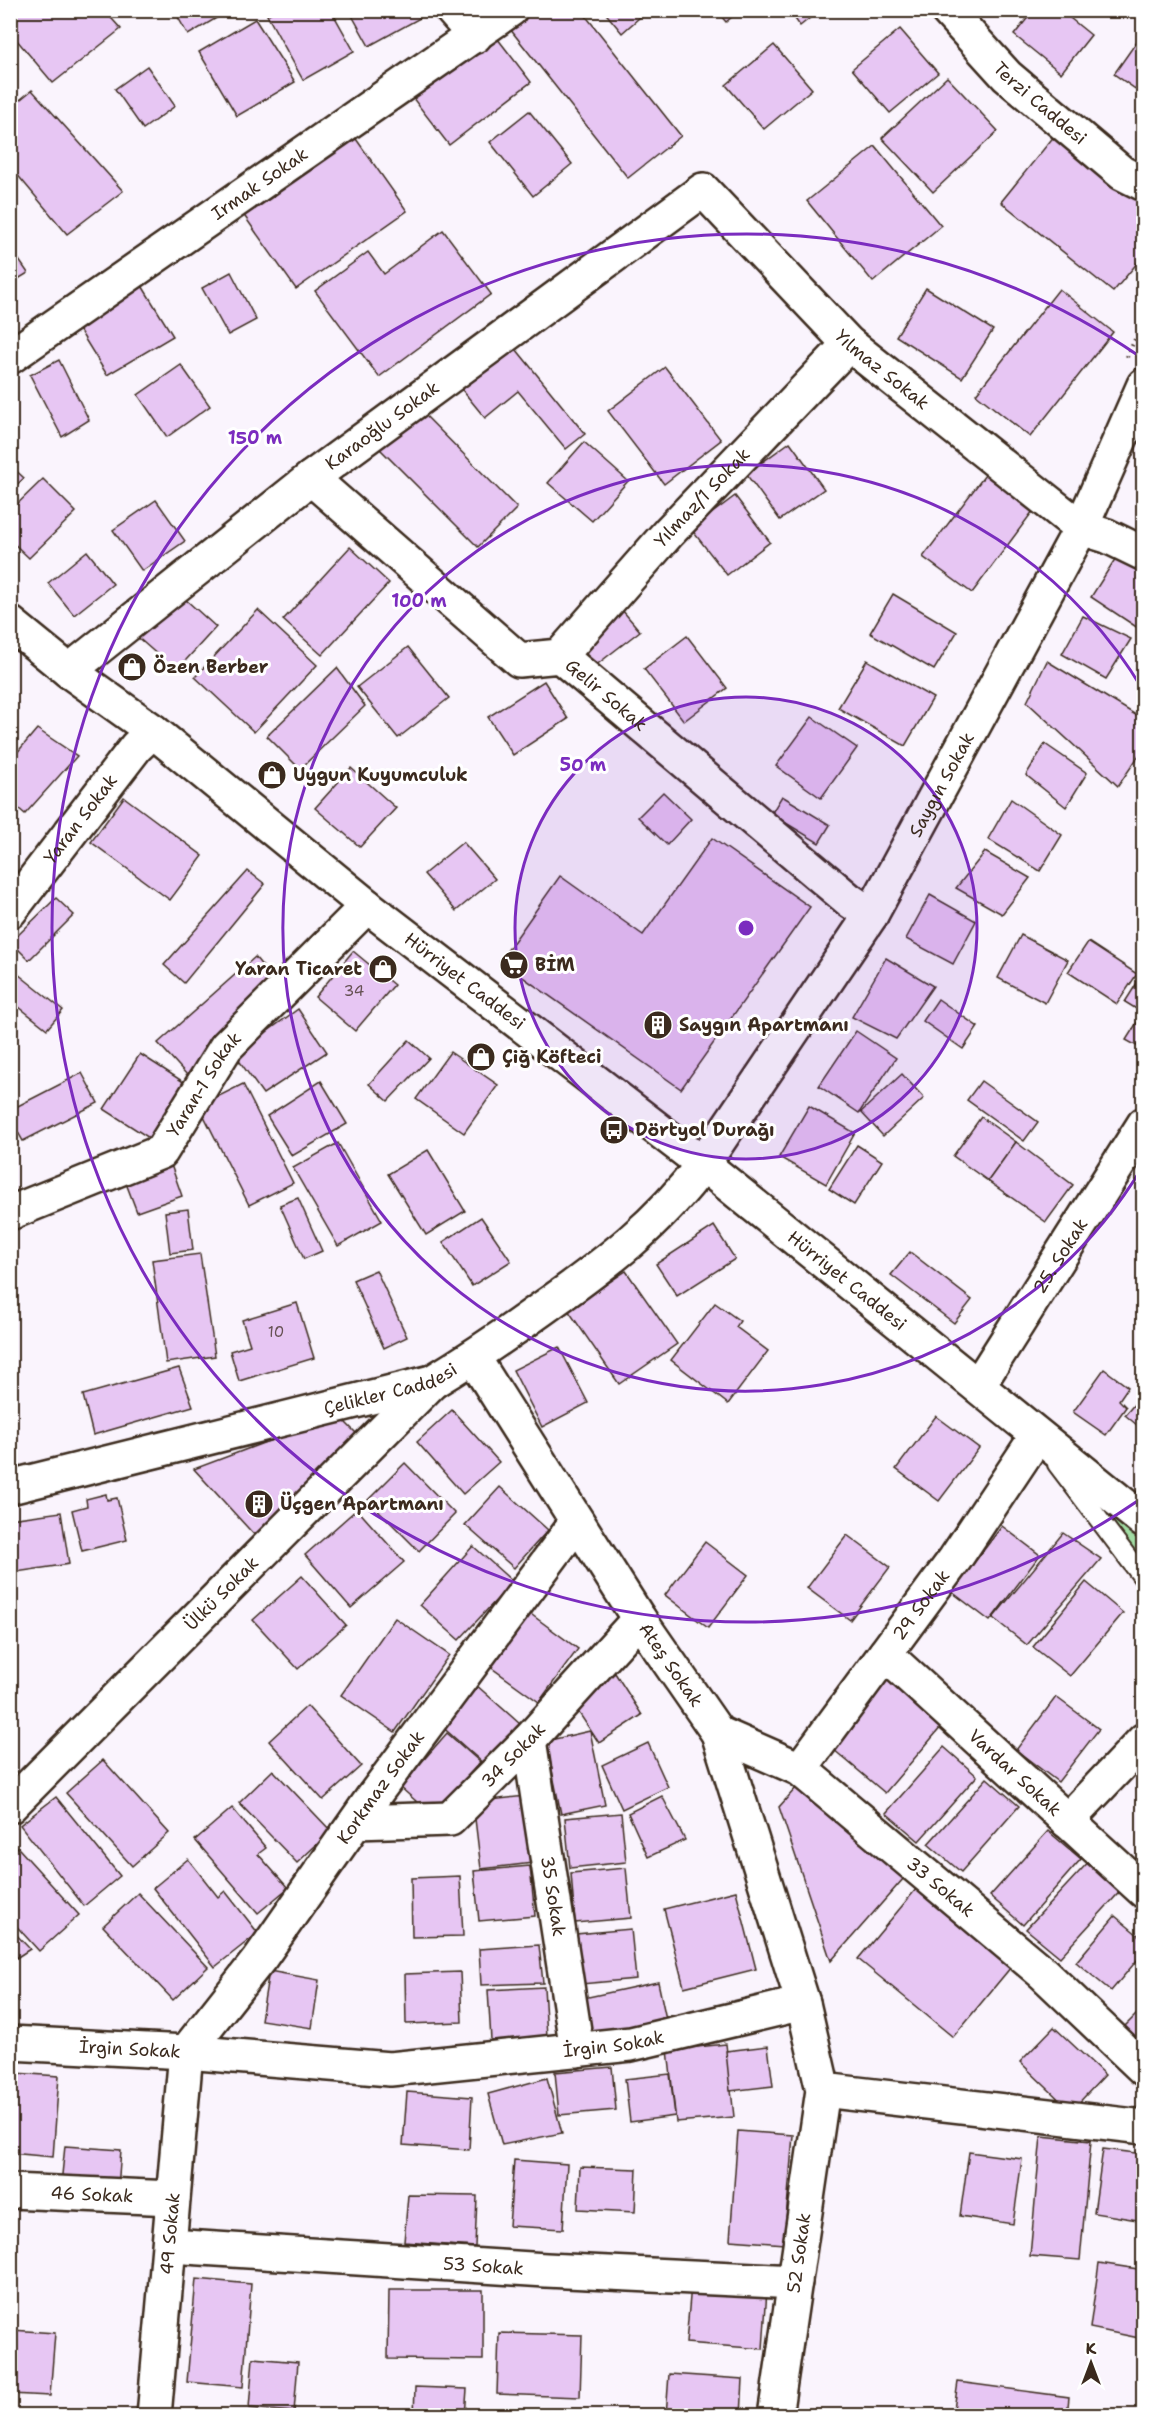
<svg xmlns="http://www.w3.org/2000/svg" width="1154" height="2426" viewBox="0 0 1154 2426" font-family="'Shantell Sans',sans-serif">
<style>
.green{fill:#a1dca3;stroke:#6e8360;stroke-width:1.5}
.building{fill:#e7c6f3;stroke:#3b2a1e;stroke-width:1.5}
.lines{fill:none;stroke-linecap:round;stroke-linejoin:round}
.service-casing{stroke:#3b2a1e;stroke-width:22}
.minor-casing{stroke:#3b2a1e;stroke-width:38}
.tertiary-casing{stroke:#3b2a1e;stroke-width:38}
.secondary-casing{stroke:#3b2a1e;stroke-width:38}
.path{stroke:#3b2a1e;stroke-width:4;stroke-dasharray:1.5 4.5;stroke-linecap:butt}
.service{stroke:#fff;stroke-width:18}
.minor{stroke:#fff;stroke-width:33}
.tertiary{stroke:#fff;stroke-width:33}
.secondary{stroke:#fff;stroke-width:33}
.ring{fill:none;stroke:#7b2cbf;stroke-width:3}
.labels{text-anchor:middle;dominant-baseline:central;stroke-width:6;stroke-linejoin:round;paint-order:stroke}
.number-label{font-size:15px;fill:#665153}
.street-label{font-size:18px;fill:#3b2a1e;stroke:#fff}
.poi-label{font-size:18px;font-weight:bold;fill:#3b2a1e;stroke:#fff;text-anchor:start}
.centre{fill:#7b2cbf;stroke:#fff;stroke-width:3}
.ring-label{font-size:18px;text-anchor:middle;font-weight:bold;fill:#7b2cbf;stroke:#fff;stroke-width:6;stroke-linejoin:round;paint-order:stroke}
</style>
<rect width="100%" height="100%" fill="#faf4fd"/>
<filter id="ink" filterUnits="userSpaceOnUse"><feTurbulence type="fractalNoise" baseFrequency=".0167" numOctaves="2"/><feDisplacementMap in="SourceGraphic" scale="12" xChannelSelector="R" yChannelSelector="G"/><feConvolveMatrix kernelMatrix="1 2 1 2 8 2 1 2 1" color-interpolation-filters="sRGB"/></filter>
<g filter="url(#ink)">
<!-- green -->
<polygon class="green" points="1037,1437 1143,1521 1143,1579"/>
<!-- building -->
<g class="building">
<polygon points="22,10 104,10 121,29 53,83 10,32 10,21"/>
<polygon points="174,10 230,10 188,35"/>
<polygon points="275,10 331,10 354,51 303,80 267,15"/>
<polygon points="349,10 416,10 420,18 369,46"/>
<polygon points="534,10 581,10 681,136 628,178 510,29"/>
<polygon points="603,10 648,10 622,33"/>
<polygon points="716,10 740,10 726,22"/>
<polygon points="789,10 820,10 800,26"/>
<polygon points="1034,10 1060,10 1091,35 1061,73 1014,35"/>
<polygon points="255,19 295,82 237,116 199,52"/>
<polygon points="900,29 938,73 890,113 852,69"/>
<polygon points="494,34 531,82 449,145 412,97"/>
<polygon points="1142,34 1144,35 1144,95 1114,74"/>
<polygon points="774,45 812,89 764,129 726,85"/>
<polygon points="147,66 175,106 143,129 115,89"/>
<polygon points="947,77 998,131 933,192 882,138"/>
<polygon points="32,90 123,191 67,234 10,166 10,108"/>
<polygon points="529,111 572,164 533,196 490,142"/>
<polygon points="349,129 407,211 296,289 238,207"/>
<polygon points="1055,135 1144,206 1144,255 1113,292 1001,202"/>
<polygon points="875,146 941,226 873,282 807,201"/>
<polygon points="443,230 491,294 379,377 315,291 368,252 384,274"/>
<polygon points="10,247 28,273 10,284"/>
<polygon points="231,272 256,320 228,335 202,288"/>
<polygon points="141,284 173,336 107,375 75,323"/>
<polygon points="926,288 993,330 962,378 896,336"/>
<polygon points="1059,289 1113,332 1030,437 976,394"/>
<polygon points="512,344 585,434 566,449 518,391 485,418 459,386"/>
<polygon points="59,360 89,420 62,437 30,375"/>
<polygon points="181,365 210,406 167,437 138,395"/>
<polygon points="665,367 721,440 664,484 608,411"/>
<polygon points="417,407 517,508 478,547 377,446"/>
<polygon points="584,442 628,481 592,521 548,483"/>
<polygon points="790,442 824,489 780,520 746,474"/>
<polygon points="10,465 24,478 10,491"/>
<polygon points="985,475 1033,511 972,593 923,557"/>
<polygon points="43,479 76,512 29,558 10,540 10,511"/>
<polygon points="735,496 770,542 727,575 691,529"/>
<polygon points="156,500 185,541 142,571 113,530"/>
<polygon points="1124,545 1144,554 1144,632 1091,597"/>
<polygon points="350,547 389,583 322,655 283,620"/>
<polygon points="87,551 113,584 74,615 48,583"/>
<polygon points="175,590 216,627 176,671 135,635"/>
<polygon points="893,594 957,632 934,670 870,633"/>
<polygon points="258,610 317,665 254,732 195,677"/>
<polygon points="622,610 640,631 595,666 578,644"/>
<polygon points="1083,616 1131,639 1106,679 1062,654"/>
<polygon points="687,636 727,688 684,721 644,669"/>
<polygon points="408,647 449,698 398,738 357,687"/>
<polygon points="867,660 933,698 905,746 838,708"/>
<polygon points="1047,661 1144,720 1144,748 1118,786 1027,702"/>
<polygon points="337,668 365,706 300,769 267,736"/>
<polygon points="544,681 568,719 513,755 488,717"/>
<polygon points="812,717 857,748 821,798 776,766"/>
<polygon points="37,729 77,756 25,814 10,801 10,761"/>
<polygon points="1045,744 1087,773 1066,807 1026,775"/>
<polygon points="351,768 396,808 360,847 315,808"/>
<polygon points="663,792 691,819 667,845 638,817"/>
<polygon points="782,796 830,825 819,843 771,814"/>
<polygon points="124,797 203,856 170,900 91,842"/>
<polygon points="1011,799 1062,835 1040,871 988,839"/>
<polygon points="712,838 810,907 681,1089 500,961 560,876 643,935"/>
<polygon points="463,842 495,879 456,911 424,874"/>
<polygon points="985,852 1030,878 1002,914 956,888"/>
<polygon points="248,871 265,884 184,983 164,965"/>
<polygon points="930,895 976,921 953,964 906,939"/>
<polygon points="56,898 74,915 29,960 11,942"/>
<polygon points="1021,935 1068,960 1045,1003 998,978"/>
<polygon points="1088,942 1137,974 1117,1004 1068,972"/>
<polygon points="353,951 394,985 355,1031 315,997"/>
<polygon points="255,957 277,984 187,1075 158,1043"/>
<polygon points="886,958 933,986 896,1039 852,1017"/>
<polygon points="13,970 63,1010 47,1029 10,1000 10,974"/>
<polygon points="1142,975 1144,976 1144,1050 1126,1040 1143,1013 1125,1002"/>
<polygon points="938,999 978,1027 963,1049 923,1021"/>
<polygon points="298,1009 327,1052 263,1094 235,1055"/>
<polygon points="10,1031 16,1035 10,1043"/>
<polygon points="856,1031 896,1058 859,1113 819,1086"/>
<polygon points="409,1040 429,1058 388,1101 369,1084"/>
<polygon points="450,1052 498,1085 464,1133 416,1099"/>
<polygon points="140,1054 196,1090 160,1145 104,1109"/>
<polygon points="82,1073 98,1103 23,1141 10,1118 10,1110"/>
<polygon points="902,1074 924,1098 883,1136 861,1112"/>
<polygon points="321,1081 347,1124 292,1156 267,1116"/>
<polygon points="981,1081 1038,1122 1024,1141 967,1100"/>
<polygon points="243,1084 293,1183 249,1205 199,1106"/>
<polygon points="809,1106 855,1133 826,1184 779,1157"/>
<polygon points="981,1117 1016,1142 988,1181 953,1156"/>
<polygon points="1016,1142 1073,1185 1046,1222 988,1181"/>
<polygon points="338,1143 382,1221 338,1246 293,1168"/>
<polygon points="857,1145 882,1161 854,1205 829,1189"/>
<polygon points="428,1150 465,1211 426,1235 388,1174"/>
<polygon points="170,1162 182,1196 137,1212 124,1178"/>
<polygon points="298,1198 322,1251 304,1259 280,1205"/>
<polygon points="188,1209 193,1250 170,1253 165,1212"/>
<polygon points="481,1217 511,1261 472,1286 443,1242"/>
<polygon points="714,1226 735,1259 677,1296 656,1264"/>
<polygon points="910,1252 972,1300 954,1323 891,1275"/>
<polygon points="200,1254 215,1356 166,1363 152,1260"/>
<polygon points="376,1270 407,1337 384,1348 353,1280"/>
<polygon points="626,1271 677,1344 619,1384 568,1310"/>
<polygon points="297,1303 314,1358 239,1381 230,1351 250,1345 242,1320"/>
<polygon points="715,1303 740,1321 736,1327 768,1351 728,1404 671,1360"/>
<polygon points="559,1347 588,1403 542,1427 513,1370"/>
<polygon points="179,1368 193,1406 93,1435 83,1395"/>
<polygon points="1104,1369 1128,1387 1119,1400 1126,1407 1106,1435 1073,1412"/>
<polygon points="10,1386 17,1441 10,1442"/>
<polygon points="1144,1393 1144,1431 1125,1415"/>
<polygon points="452,1410 499,1462 463,1494 417,1442"/>
<polygon points="338,1415 360,1437 258,1539 194,1469"/>
<polygon points="936,1416 979,1448 939,1501 896,1469"/>
<polygon points="405,1463 455,1514 419,1551 368,1500"/>
<polygon points="500,1487 548,1530 514,1568 465,1525"/>
<polygon points="106,1494 107,1500 117,1498 127,1540 82,1551 72,1510 87,1506 86,1499"/>
<polygon points="357,1509 404,1562 351,1608 305,1555"/>
<polygon points="61,1512 69,1564 10,1573 10,1519"/>
<polygon points="1002,1526 1040,1555 990,1621 952,1592"/>
<polygon points="1063,1533 1101,1559 1027,1645 993,1618"/>
<polygon points="847,1535 890,1567 850,1620 807,1588"/>
<polygon points="705,1542 748,1575 708,1628 665,1595"/>
<polygon points="473,1546 513,1582 459,1640 420,1605"/>
<polygon points="302,1576 346,1625 298,1669 253,1620"/>
<polygon points="1086,1582 1123,1613 1070,1676 1033,1647"/>
<polygon points="528,1612 578,1649 539,1702 489,1666"/>
<polygon points="395,1618 449,1655 395,1732 341,1695"/>
<polygon points="615,1673 642,1715 599,1743 571,1701"/>
<polygon points="881,1673 942,1726 885,1793 827,1744"/>
<polygon points="475,1684 520,1724 484,1764 439,1724"/>
<polygon points="1056,1697 1099,1729 1058,1782 1016,1750"/>
<polygon points="307,1706 361,1766 323,1800 269,1741"/>
<polygon points="590,1731 605,1805 561,1814 546,1741"/>
<polygon points="447,1733 480,1762 433,1816 400,1787"/>
<polygon points="648,1743 668,1787 622,1809 602,1765"/>
<polygon points="944,1747 977,1776 919,1841 886,1813"/>
<polygon points="103,1760 169,1833 132,1866 66,1793"/>
<polygon points="1144,1763 1144,1783 1133,1774"/>
<polygon points="273,1770 331,1831 297,1863 239,1803"/>
<polygon points="805,1778 911,1870 831,1961 779,1807"/>
<polygon points="987,1778 1019,1806 961,1872 928,1844"/>
<polygon points="534,1795 541,1862 481,1869 473,1802"/>
<polygon points="662,1796 685,1840 648,1857 628,1813"/>
<polygon points="56,1797 120,1876 84,1906 20,1825"/>
<polygon points="232,1808 266,1848 258,1854 288,1888 258,1913 195,1840"/>
<polygon points="621,1813 626,1862 570,1868 565,1818"/>
<polygon points="1048,1831 1081,1859 1023,1925 990,1896"/>
<polygon points="10,1839 79,1915 39,1951 10,1919"/>
<polygon points="1094,1856 1126,1885 1060,1957 1026,1929"/>
<polygon points="188,1859 218,1897 225,1891 258,1933 215,1967 153,1888"/>
<polygon points="530,1866 535,1916 479,1921 474,1871"/>
<polygon points="626,1868 631,1918 575,1923 571,1873"/>
<polygon points="460,1876 463,1936 412,1937 411,1878"/>
<polygon points="922,1882 1016,1961 953,2037 858,1959"/>
<polygon points="736,1891 756,1969 684,1987 664,1909"/>
<polygon points="138,1893 208,1967 173,2000 103,1926"/>
<polygon points="1115,1916 1144,1940 1144,1952 1111,1991 1076,1962"/>
<polygon points="10,1928 30,1949 10,1962"/>
<polygon points="631,1929 636,1979 581,1984 576,1934"/>
<polygon points="539,1945 543,1983 481,1985 479,1949"/>
<polygon points="269,1971 319,1980 312,2028 261,2020"/>
<polygon points="460,1972 462,2022 406,2024 405,1974"/>
<polygon points="658,1982 666,2019 587,2036 579,1999"/>
<polygon points="544,1987 547,2037 491,2040 488,1990"/>
<polygon points="1144,2007 1144,2055 1119,2032"/>
<polygon points="1054,2027 1105,2075 1071,2111 1020,2062"/>
<polygon points="726,2044 734,2117 676,2122 668,2050"/>
<polygon points="768,2046 773,2086 730,2091 726,2051"/>
<polygon points="612,2067 616,2110 559,2115 555,2072"/>
<polygon points="15,2073 59,2076 53,2157 10,2153"/>
<polygon points="670,2074 675,2116 630,2122 625,2079"/>
<polygon points="547,2078 562,2133 502,2145 488,2094"/>
<polygon points="407,2092 472,2097 469,2150 403,2145"/>
<polygon points="738,2131 793,2135 784,2244 730,2240"/>
<polygon points="1041,2136 1091,2141 1080,2260 1030,2256"/>
<polygon points="65,2146 121,2150 118,2188 61,2184"/>
<polygon points="1103,2149 1144,2154 1144,2221 1094,2213"/>
<polygon points="969,2152 1022,2159 1013,2224 960,2216"/>
<polygon points="514,2160 567,2164 563,2229 509,2226"/>
<polygon points="580,2167 637,2169 635,2212 578,2209"/>
<polygon points="408,2195 477,2196 475,2247 404,2242"/>
<polygon points="1099,2263 1144,2270 1144,2339 1090,2328"/>
<polygon points="196,2279 251,2284 243,2387 187,2382"/>
<polygon points="691,2285 767,2290 763,2349 686,2343"/>
<polygon points="389,2290 483,2290 483,2360 388,2359"/>
<polygon points="12,2330 55,2333 50,2396 10,2394"/>
<polygon points="499,2333 582,2335 580,2397 497,2394"/>
<polygon points="253,2358 298,2362 294,2412 249,2408"/>
<polygon points="669,2374 743,2379 741,2416 666,2416"/>
<polygon points="958,2382 1069,2397 1067,2416 953,2416"/>
<polygon points="415,2387 467,2389 465,2416 414,2416"/>
</g>
<g class="lines">
<!-- service casing -->
<g class="service-casing">
<polyline id="service" points="1057,1464 1144,1579"/>
</g>
<!-- minor casing -->
<g class="minor-casing">
<g id="minor">
<polyline points="452,10 475,36"/>
<path id="s1" d="M 10,357 L 510,10"/>
<path id="s2" d="M 311,478 L 519,660 L 560,656 L 849,900 L 871,915"/>
<path id="s3" d="M 560,656 L 669,532 L 849,344"/>
<path id="s4" d="M 69,671 L 311,478 L 703,190 L 849,344 L 1081,528 L 1107,536 L 1144,554"/>
<path id="s5" d="M 10,911 L 136,747 L 153,731"/>
<path id="s6" d="M 10,1213 L 161,1152 L 226,1047 L 367,906"/>
<path id="s7" d="M 473,1357 L 639,1619 L 718,1733 L 803,2003 L 823,2090 L 775,2416"/>
<path id="s8" d="M 978,1386 L 1144,1124"/>
<path id="s9" d="M 885,1654 L 1144,1891"/>
<path id="s10" d="M 718,1733 L 800,1769 L 1043,1973 L 1144,2069"/>
<path id="s11" d="M 529,1740 L 577,2050"/>
<path id="s12" d="M 800,1769 L 955,1559 L 1037,1436"/>
<path id="s13" d="M 10,1806 L 432,1382"/>
<polyline points="1067,1821 1144,1740"/>
<path id="s14" d="M 356,1822 L 450,1819 L 529,1740 L 639,1619"/>
<path id="s15" d="M 10,2043 L 186,2052 L 390,2069 L 631,2044 L 803,2003"/>
<polyline points="823,2090 1144,2127"/>
<path id="s16" d="M 10,2191 L 173,2198"/>
<path id="s17" d="M 170,2246 L 546,2270 L 795,2282"/>
<path id="s18" d="M 154,2416 L 186,2052 L 261,1957 L 375,1794 L 577,1522"/>
</g>
</g>
<!-- tertiary casing -->
<g class="tertiary-casing">
<g id="tertiary">
<path id="s19" d="M 947,10 L 1007,76 L 1122,173 L 1144,184"/>
<path id="s20" d="M 10,1487 L 432,1382 C 470,1359 507,1334 543,1308 C 604,1265 659,1224 703,1164 L 1144,1521"/>
</g>
</g>
<!-- secondary casing -->
<g class="secondary-casing">
<g id="secondary">
<path id="s21" d="M 10,623 L 69,671 L 153,731 L 367,906 L 703,1164 L 871,915 L 1081,528 L 1144,385"/>
</g>
</g>
<!-- path -->
<polyline class="path" points="1127,357 1144,319"/>
<!-- service -->
<use href="#service" class="service"/>
<!-- minor -->
<use href="#minor" class="minor"/>
<!-- tertiary -->
<use href="#tertiary" class="tertiary"/>
<!-- secondary -->
<use href="#secondary" class="secondary"/>
</g>
</g>
<!-- distance rings -->
<circle cx="746" cy="928" r="231" fill="#7b2cbf" fill-opacity=".12"/>
<g class="ring">
<circle cx="746" cy="928" r="231"/>
<path d="M1143 1166A463 463 0 1 1 1143 690"/>
<path d="M1139 1500A694 694 0 1 1 1139 356"/>
</g>
<!-- icons -->
<defs>
<g id="shop-disc" transform="scale(1.5)"><circle r="9.5" fill="#3b2a1e" stroke="#fff"/><path d="M-5-2.5h2.3a2.7 3.5 0 0 1 5.4 0H5L5.5 6h-11ZM-1.5-2.5h3a1.5 2.3 0 0 0-3 0Z" fill="#fff"/></g>
<g id="supermarket-disc" transform="scale(1.5)"><circle r="9.5" fill="#3b2a1e" stroke="#fff"/><path d="M-6-5.5h2.5l.6 2H6L4.5 2H-2.5L-4.4-4H-6ZM-1.5 3.2a1.3 1.3 0 1 0 .1 0ZM3 3.2a1.3 1.3 0 1 0 .1 0Z" fill="#fff"/></g>
<g id="building-disc" transform="scale(1.5)"><circle r="9.5" fill="#3b2a1e" stroke="#fff"/><path d="M-4-6H4V6H1V3H-1V6H-4ZM-2.5-4.3h1.7v1.8h-1.7ZM.8-4.3h1.7v1.8H.8ZM-2.5-1h1.7V.8h-1.7ZM.8-1h1.7V.8H.8Z" fill="#fff"/></g>
<g id="bus-disc" transform="scale(1.5)"><circle r="9.5" fill="#3b2a1e" stroke="#fff"/><path d="M-5-6H5V4H4V6H2V4H-2V6H-4V4H-5ZM-3.5-4V0h7V-4ZM-3.5 1.2v1.5H-2V1.2ZM2 1.2v1.5H3.5V1.2Z" fill="#fff"/></g>
</defs>
<g fill-rule="evenodd">
<use href="#shop-disc" x="132" y="667"/>
<use href="#shop-disc" x="272" y="775"/>
<use href="#supermarket-disc" x="514" y="965"/>
<use href="#shop-disc" x="383" y="969"/>
<use href="#building-disc" x="658" y="1025"/>
<use href="#shop-disc" x="481" y="1057"/>
<use href="#bus-disc" x="614" y="1130"/>
<use href="#building-disc" x="259" y="1504"/>
</g>
<g class="labels">
<!-- number labels -->
<g class="number-label">
<text x="354" y="991">34</text>
<text x="276" y="1332">10</text>
</g>
<!-- street labels -->
<g class="street-label">
<text stroke="none"><textPath href="#s19" startOffset="132">Terzi Caddesi</textPath></text>
<text stroke="none"><textPath href="#s1" startOffset="304">Irmak Sokak</textPath></text>
<text stroke="none"><textPath href="#s4" startOffset="1050">Yılmaz Sokak</textPath></text>
<text stroke="none"><textPath href="#s4" startOffset="398">Karaoğlu Sokak</textPath></text>
<text stroke="none"><textPath href="#s3" startOffset="213">Yılmaz/1 Sokak</textPath></text>
<text stroke="none"><textPath href="#s2" startOffset="378">Gelir Sokak</textPath></text>
<text stroke="none"><textPath href="#s21" startOffset="1328">Saygın Sokak</textPath></text>
<text stroke="none"><textPath href="#s5" startOffset="116">Yaran Sokak</textPath></text>
<text stroke="none"><textPath href="#s21" startOffset="579">Hürriyet Caddesi</textPath></text>
<text stroke="none"><textPath href="#s6" startOffset="243">Yaran-1 Sokak</textPath></text>
<text stroke="none"><textPath href="#s8" startOffset="154">25. Sokak</textPath></text>
<text stroke="none"><textPath href="#s20" startOffset="970">Hürriyet Caddesi</textPath></text>
<text stroke="none"><textPath href="#s20" startOffset="393">Çelikler Caddesi</textPath></text>
<text stroke="none"><textPath href="#s13" startOffset="300">Ülkü Sokak</textPath></text>
<text stroke="none"><textPath href="#s12" startOffset="204">29 Sokak</textPath></text>
<text stroke="none"><textPath href="#s7" startOffset="366">Ateş Sokak</textPath></text>
<text stroke="none"><textPath href="#s14" startOffset="184">34 Sokak</textPath></text>
<text stroke="none"><textPath href="#s9" startOffset="176">Vardar Sokak</textPath></text>
<text stroke="none"><textPath href="#s18" startOffset="694">Korkmaz Sokak</textPath></text>
<text stroke="none"><textPath href="#s10" startOffset="273">33 Sokak</textPath></text>
<text stroke="none"><textPath href="#s11" startOffset="158">35 Sokak</textPath></text>
<text stroke="none"><textPath href="#s15" startOffset="606">İrgin Sokak</textPath></text>
<text stroke="none"><textPath href="#s15" startOffset="120">İrgin Sokak</textPath></text>
<text stroke="none"><textPath href="#s16" startOffset="82">46 Sokak</textPath></text>
<text stroke="none"><textPath href="#s18" startOffset="183">49 Sokak</textPath></text>
<text transform="translate(799 2253) rotate(-82)">52 Sokak</text>
<text stroke="none"><textPath href="#s17" startOffset="314">53 Sokak</textPath></text>
</g>
<!-- poi labels -->
<g class="poi-label">
<text x="153" y="667">Özen Berber</text>
<text x="293" y="775">Uygun Kuyumculuk</text>
<text x="535" y="965">BİM</text>
<text x="362" y="969" text-anchor="end">Yaran Ticaret</text>
<text x="679" y="1025">Saygın Apartmanı</text>
<text x="502" y="1057">Çiğ Köfteci</text>
<text x="635" y="1130">Dörtyol Durağı</text>
<text x="280" y="1504">Üçgen Apartmanı</text>
</g>
</g>
<circle cx="746" cy="928" r="9" class="centre"/>
<g class="ring-label">
<text x="255" y="444">150 m</text>
<text x="419" y="607">100 m</text>
<text x="583" y="771">50 m</text>
</g>
<!-- margin -->
<rect width="1154" height="2426" fill="none" stroke="#fff" stroke-width="36"/>
<rect x="18" y="18" width="1118" height="2390" fill="none" stroke="#3b2a1e" stroke-width="2" filter="url(#ink)"/>
<!-- north arrow -->
<g transform="translate(1091 2363)" stroke="#ffffff" stroke-width="4.5" paint-order="stroke">
<path d="M0-4.5L10 22L0 15L-10 22Z" fill="#3b2a1e"/>
<text y="-9" font-size="16" font-weight="bold" text-anchor="middle" fill="#3b2a1e">K</text>
</g>
</svg>
